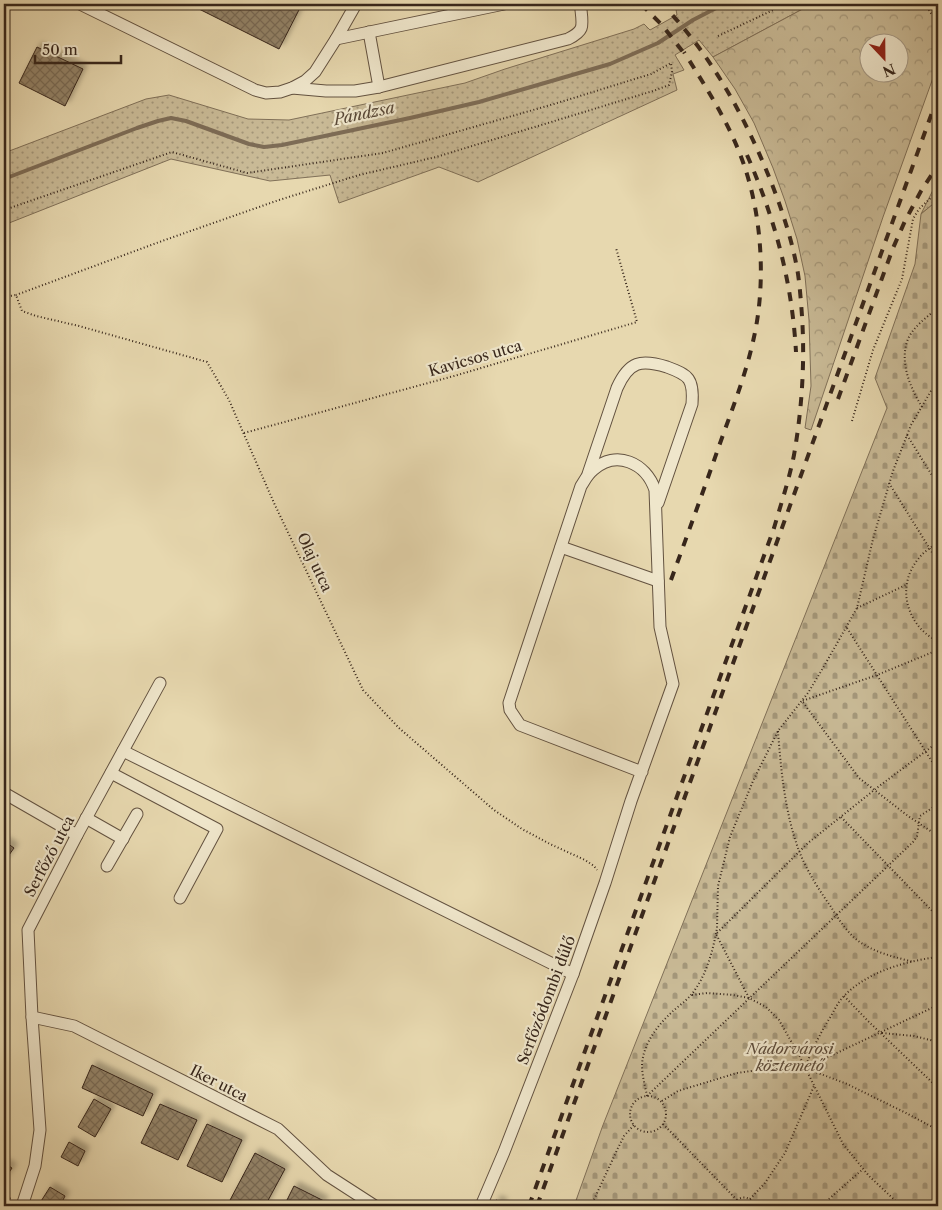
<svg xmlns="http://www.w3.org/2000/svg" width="942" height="1210" viewBox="0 0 942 1210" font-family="'Libre Caslon Text',serif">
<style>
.grass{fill:url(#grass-dots);stroke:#807058}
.forest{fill:url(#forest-crowns);stroke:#807058;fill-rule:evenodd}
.cemetery{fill:url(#cemetery-stones);stroke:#807058}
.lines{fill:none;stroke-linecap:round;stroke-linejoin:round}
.stream{stroke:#7d6c56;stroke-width:4}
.building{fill:url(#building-cross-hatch);stroke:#37261b;filter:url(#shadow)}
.minor-casing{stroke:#635240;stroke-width:13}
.path{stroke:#37261b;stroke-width:2;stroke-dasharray:1 2.5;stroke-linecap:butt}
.minor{stroke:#efe6cb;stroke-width:11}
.rail{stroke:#37261b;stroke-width:4;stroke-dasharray:9 9;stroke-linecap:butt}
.labels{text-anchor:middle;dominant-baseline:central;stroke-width:4.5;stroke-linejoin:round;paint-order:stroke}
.street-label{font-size:15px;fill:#37261b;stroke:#efe6cb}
.park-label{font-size:15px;font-style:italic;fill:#5c4b3a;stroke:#efe6cb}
.water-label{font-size:16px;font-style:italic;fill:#5a4938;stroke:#efe6cb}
</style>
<defs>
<pattern id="grass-dots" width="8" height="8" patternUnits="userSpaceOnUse" patternTransform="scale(1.25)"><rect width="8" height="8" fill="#c9ba96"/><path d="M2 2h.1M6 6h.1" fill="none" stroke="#a4977a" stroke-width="1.8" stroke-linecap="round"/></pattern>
<pattern id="forest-crowns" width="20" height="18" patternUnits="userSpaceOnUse" patternTransform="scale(1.25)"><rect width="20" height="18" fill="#c9ba96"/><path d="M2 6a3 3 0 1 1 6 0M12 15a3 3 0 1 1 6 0" fill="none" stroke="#a4977a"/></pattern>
<pattern id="cemetery-stones" width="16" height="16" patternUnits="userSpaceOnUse" patternTransform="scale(1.25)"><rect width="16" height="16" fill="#c9ba96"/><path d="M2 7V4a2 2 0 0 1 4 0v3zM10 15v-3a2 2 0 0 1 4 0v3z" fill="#a4977a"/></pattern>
<pattern id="building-cross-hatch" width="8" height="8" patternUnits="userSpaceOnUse" patternTransform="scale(1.25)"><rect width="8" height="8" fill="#938368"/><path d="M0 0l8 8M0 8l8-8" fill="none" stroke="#796b55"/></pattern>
<filter id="shadow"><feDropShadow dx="4.5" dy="-4.5" stdDeviation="2.5" flood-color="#0004"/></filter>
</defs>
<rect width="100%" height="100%" fill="#e7d8af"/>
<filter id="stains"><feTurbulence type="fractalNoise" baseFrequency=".004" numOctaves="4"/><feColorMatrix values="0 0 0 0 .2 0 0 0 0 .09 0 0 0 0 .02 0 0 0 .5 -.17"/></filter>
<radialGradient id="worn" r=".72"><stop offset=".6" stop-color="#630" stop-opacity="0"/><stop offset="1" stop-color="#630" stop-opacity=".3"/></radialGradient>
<!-- grass -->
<g class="grass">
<polygon points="675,4 812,4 713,57 699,40 675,55 684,70 673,74 677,90 478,182 439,167 339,203 330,175 270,181 171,159 4,225 4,153 146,99 169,95 248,119 289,120 465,83 505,69 634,29 644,24 650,30 677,15"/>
<polygon points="938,180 938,200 921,214"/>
</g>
<!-- forest -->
<path class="forest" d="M 812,4 L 938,4 L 938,64 L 883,217 L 811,430 L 805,428 L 811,386 L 809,320 L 805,276 L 797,239 L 785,201 L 773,168 L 754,123 L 735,89 L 713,57 ZM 870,42 L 900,42 L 900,72 L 870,72 Z"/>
<!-- cemetery -->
<polygon class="cemetery" points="938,200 938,1206 574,1206 603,1125 887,408 875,378 915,264 921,214"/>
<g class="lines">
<!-- stream -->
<polyline class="stream" points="4,179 137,128 158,121 171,118 186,121 249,144 264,147 282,145 410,118 479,102 610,64 658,43 693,20 724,4"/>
</g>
<!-- building -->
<g class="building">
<polygon points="189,4 302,4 279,49"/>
<polygon points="37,47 83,69 65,106 19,83"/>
<polygon points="4,841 14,848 4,862"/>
<polygon points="92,1065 153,1094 143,1116 82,1088"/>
<polygon points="94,1099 111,1109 95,1137 78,1127"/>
<polygon points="160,1104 197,1120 178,1160 141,1143"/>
<polygon points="207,1124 242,1140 222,1182 187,1166"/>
<polygon points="69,1142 85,1151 78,1166 61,1157"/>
<polygon points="255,1153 285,1169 265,1206 237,1206 229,1202"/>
<polygon points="4,1163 12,1168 4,1180"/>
<polygon points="294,1186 324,1201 321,1206 284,1206"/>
<polygon points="50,1187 65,1196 60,1206 38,1206"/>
<polygon points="496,1200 503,1203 501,1206 494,1206"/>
</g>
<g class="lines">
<!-- minor casing -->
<g class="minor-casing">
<g id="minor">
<polyline points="80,4 255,90 266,93 280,92 292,88 305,81 315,72 336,39 356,4"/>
<polyline points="369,32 379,87"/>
<polyline points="336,39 504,4"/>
<path d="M 292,88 L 326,91 L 355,91 L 379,87 L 568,39 C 584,31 583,27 581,10"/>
<path d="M 588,474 L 617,388 C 629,361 641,359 667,367 C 689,375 694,379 692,404 L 658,503"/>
<polyline points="561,547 658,581"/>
<polyline points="123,751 573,974"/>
<polyline points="111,773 217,829 180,898"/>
<polyline points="4,793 77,835"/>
<polyline points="86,818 123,839"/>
<polyline points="107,866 137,814"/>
<polyline points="32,1017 74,1026 278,1129 327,1175 375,1206"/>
<polyline points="22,1206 35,1166 40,1130 32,1017 28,930 77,835 160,683"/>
<path d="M 481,1206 L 504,1152 L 573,974 L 605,883 L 631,801 L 673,684 L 660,627 L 655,490 C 646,463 616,449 593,470 C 587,475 585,480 581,486 L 509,703 L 510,710 L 520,725 L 642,772"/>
</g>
</g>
<!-- path -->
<g class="path">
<polyline points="925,4 938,24"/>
<polyline points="718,36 786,4"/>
<polyline points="4,210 172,152 247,173 383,153 554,104 651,74 671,63 672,72 669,85 653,91 436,157 359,175 279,200 162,241 16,295"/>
<polyline points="4,297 16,295 22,311 36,316 79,326 207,362 229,400 274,503 363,690 399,728 494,810 522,829 550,844 585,860 594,866 597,870"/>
<path d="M 922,407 C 910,387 899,362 908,339 C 913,327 928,316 938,308"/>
<polyline points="852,421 873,350 902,279 913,219 919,209 938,191"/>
<polyline points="244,433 454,376 637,322 616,248"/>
<polyline points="907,435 938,485"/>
<polyline points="889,483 938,562"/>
<path d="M 938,543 C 907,559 896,595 917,624 C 922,631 930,638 938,641"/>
<polyline points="857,608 906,585"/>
<polyline points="847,628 938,771"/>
<polyline points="938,650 877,675 802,701 859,778 908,816 938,836"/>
<path d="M 778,731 C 781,771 785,813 799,851 C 807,871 819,890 831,907 C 839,920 850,937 863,944 C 879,954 896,957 913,962"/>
<polyline points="841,817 938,917"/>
<polyline points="692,995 707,993 733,995 749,998 766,1007 779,1020 800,1057 843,1144 869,1176 901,1206"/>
<polyline points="844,996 868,1021 938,1088"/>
<polyline points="749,998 716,934 808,843 878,787 938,742"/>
<polyline points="882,1033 914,1036 938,1042"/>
<path d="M 805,1068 C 812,1049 821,1032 831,1016 C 835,1009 838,1002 844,996 C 867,972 905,961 938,957"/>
<polyline points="805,1068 938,1005"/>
<path d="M 647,1096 C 645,1086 642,1075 642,1065 C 643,1045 656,1027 671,1013 C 677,1007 685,1002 691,995 C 706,977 713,951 717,928 L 718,886 L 730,837 L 753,781 L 778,731 L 808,693 L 823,668 L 857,608 L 873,539 L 893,471 L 911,425 L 931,391 L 938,385"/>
<polyline points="647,1096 914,841 917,836 920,816 938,804"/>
<circle cx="648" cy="1114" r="18"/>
<polyline points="662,1101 678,1091 737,1073 758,1070 805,1068 847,1084 906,1113 938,1130"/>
<polyline points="663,1124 737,1200"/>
<polyline points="934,1127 938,1121"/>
<polyline points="4,1194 12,1200"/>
<polyline points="750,1199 765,1183 785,1153 814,1086"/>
<polyline points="591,1206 618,1148 624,1136 634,1125"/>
<path d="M 733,1206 L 737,1200 C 744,1195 752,1198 754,1206"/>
<polyline points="821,1206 863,1169"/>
</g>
<!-- minor -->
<use href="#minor" class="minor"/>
<!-- rail -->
<g class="rail">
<polyline points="641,4 662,25 687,57"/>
<path d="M 747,155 C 775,219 792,281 796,352"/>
<polyline points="838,399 893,248 905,221 921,191 938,165"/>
<path d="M 671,580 C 687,536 703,492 718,449 C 731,412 746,375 754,337 C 766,283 762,217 744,165 C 730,124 707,89 684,52"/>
<path d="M 529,1206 L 774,528 C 781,504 789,480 794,455 C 802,409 805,362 802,316 C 801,302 800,288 798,274 C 791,230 771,178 752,138 C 729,89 700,43 662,4"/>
<polyline points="537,1206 938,96"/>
</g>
</g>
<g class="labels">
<!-- street labels -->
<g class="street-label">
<text transform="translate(475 358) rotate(-16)">Kavicsos utca</text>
<text transform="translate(315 562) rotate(65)">Olaj utca</text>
<text transform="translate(49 856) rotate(-62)">Serfőző utca</text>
<text transform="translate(546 1000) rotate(-69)">Serfőződombi dűlő</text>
<text transform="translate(219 1083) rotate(27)">Iker utca</text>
</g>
<!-- park labels -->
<g class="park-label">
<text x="790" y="1048">Nádorvárosi<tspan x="790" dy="17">köztemető</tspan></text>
</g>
<!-- water labels -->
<g class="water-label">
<text transform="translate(364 113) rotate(-12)">Pándzsa</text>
</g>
</g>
<!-- margin -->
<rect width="942" height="1210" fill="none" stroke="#e7d8af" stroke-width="20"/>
<rect x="5" y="5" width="932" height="1200" fill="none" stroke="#37261b" stroke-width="2.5"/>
<rect x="10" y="10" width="922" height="1190" fill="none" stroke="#37261b"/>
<!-- north arrow -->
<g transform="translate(884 58) rotate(158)"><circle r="24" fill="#efe6cb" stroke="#a59985"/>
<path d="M0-4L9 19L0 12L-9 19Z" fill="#8f2418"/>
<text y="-8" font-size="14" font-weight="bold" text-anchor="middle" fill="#37261b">N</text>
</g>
<!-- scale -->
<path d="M35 55v8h86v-8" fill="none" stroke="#37261b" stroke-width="2.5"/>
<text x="42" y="55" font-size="15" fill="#37261b" stroke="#efe6cb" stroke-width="4" paint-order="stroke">50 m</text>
<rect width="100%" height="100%" filter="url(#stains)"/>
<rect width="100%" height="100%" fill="url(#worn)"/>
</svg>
